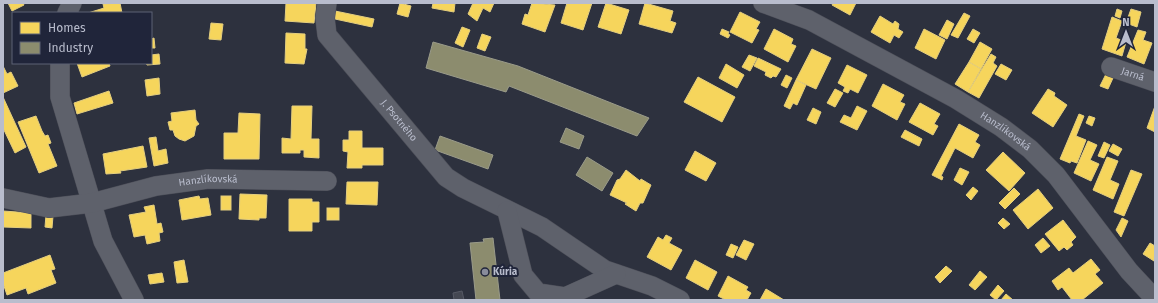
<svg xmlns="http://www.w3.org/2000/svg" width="1158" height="303" viewBox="0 0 1158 303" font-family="'Fira Sans',sans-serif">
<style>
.homes{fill:#f6d55c;stroke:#e4ce7e}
.industry{fill:#8c8c6e;stroke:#9a9b8a}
.building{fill:#444752;stroke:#565965}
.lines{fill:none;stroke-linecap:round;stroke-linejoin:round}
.minor-casing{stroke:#4c4e58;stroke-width:20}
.minor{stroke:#5e616b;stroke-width:19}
.poi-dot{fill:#888c9b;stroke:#20253a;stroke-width:1.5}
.labels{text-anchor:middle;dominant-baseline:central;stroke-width:4;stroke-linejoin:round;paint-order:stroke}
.street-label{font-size:10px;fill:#b9bdcd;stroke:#20253a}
.poi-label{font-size:10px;font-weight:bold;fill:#b9bdcd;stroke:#20253a;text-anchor:start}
</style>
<rect width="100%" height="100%" fill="#2d313e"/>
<!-- homes -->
<g class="homes">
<polygon points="8,3 23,3 24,5 12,11"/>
<polygon points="120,3 122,13 88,13 104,8 103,4"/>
<polygon points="286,3 316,3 314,23 285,21"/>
<polygon points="400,3 411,6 408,17 397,14"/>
<polygon points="433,3 455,3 454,12 432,8"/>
<polygon points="473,3 494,3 490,12 483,8 477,21 468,14"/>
<polygon points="532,3 555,5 545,32 522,24 525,14 528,15"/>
<polygon points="567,3 592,3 583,30 561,23"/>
<polygon points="606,3 629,10 621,34 598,27"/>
<polygon points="645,3 673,11 670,21 676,23 672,33 639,24"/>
<polygon points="833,3 856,3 850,15 832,5"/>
<polygon points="1117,9 1122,11 1120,18 1115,16"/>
<polygon points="1131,9 1141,12 1137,27 1126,23"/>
<polygon points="335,11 374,19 372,27 335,19"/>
<polygon points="740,12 760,22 756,29 759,30 752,43 730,32"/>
<polygon points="964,13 970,16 958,38 951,35"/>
<polygon points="880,16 893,24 895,21 899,24 898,29 903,32 899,38 894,35 890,43 871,32"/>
<polygon points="1112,17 1122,21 1116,38 1126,42 1122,56 1102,49"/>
<polygon points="947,20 954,24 947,39 939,35"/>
<polygon points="211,23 223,24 221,40 209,39"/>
<polygon points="462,27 470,30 463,47 455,43"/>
<polygon points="722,29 729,32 728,34 730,35 728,38 720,34"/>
<polygon points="774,29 793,39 791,44 796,46 788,62 764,49"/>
<polygon points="924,29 945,40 936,59 915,48"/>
<polygon points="973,29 980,33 974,43 967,39"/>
<polygon points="1138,30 1146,32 1143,40 1152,43 1144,64 1127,57"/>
<polygon points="286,33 305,34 305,49 307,49 304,64 285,63"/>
<polygon points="482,34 491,37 485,51 477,48"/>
<polygon points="154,38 155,48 151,48 151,39"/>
<polygon points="980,42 992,49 981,69 969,62"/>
<polygon points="812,49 831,58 816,89 796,80"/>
<polygon points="159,54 160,64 147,65 146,63 151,63 151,55"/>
<polygon points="991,54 996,57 993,63 997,66 979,98 968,92"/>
<polygon points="749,55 757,58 750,71 742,67"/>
<polygon points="758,58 781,69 776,77 773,76 771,78 765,75 766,72 754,66"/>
<polygon points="969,62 981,69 968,92 955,84"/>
<polygon points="77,63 109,63 110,66 82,77"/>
<polygon points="726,64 744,75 737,88 719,78"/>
<polygon points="1001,64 1012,70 1006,80 995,74"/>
<polygon points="847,65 867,75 858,93 850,89 848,93 843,91 845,87 838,83"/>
<polygon points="3,66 7,74 11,72 18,86 3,93"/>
<polygon points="1106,74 1113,78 1108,89 1100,86"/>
<polygon points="786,75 792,78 787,88 781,85"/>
<polygon points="698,77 735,97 722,122 684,102"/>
<polygon points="159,78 160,94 147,96 145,80"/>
<polygon points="796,80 806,85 797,105 793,103 790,109 784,106"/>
<polygon points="883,84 904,95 900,102 905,104 897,120 872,106"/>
<polygon points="835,89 843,93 835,107 827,103"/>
<polygon points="1048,89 1055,93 1054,96 1067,105 1053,127 1032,113"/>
<polygon points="109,91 113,103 77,114 74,103"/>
<polygon points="3,97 26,147 15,153 3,128"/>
<polygon points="920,103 940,114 934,124 938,126 933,135 909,122"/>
<polygon points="292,106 312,106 311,139 319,139 319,158 304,157 304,150 300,150 300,153 282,153 282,138 291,139"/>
<polygon points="857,106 867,111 857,130 840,122 844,115 851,118"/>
<polygon points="1155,106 1155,132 1147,128"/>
<polygon points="813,108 821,112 816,124 807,120"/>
<polygon points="195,110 196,120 199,124 196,126 194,136 185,141 179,139 175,136 173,130 170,130 168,122 172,121 171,113"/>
<polygon points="239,113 260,114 259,159 224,159 224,133 238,133"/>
<polygon points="1079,114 1084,116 1076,136 1086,140 1077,163 1071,161 1070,163 1060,159"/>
<polygon points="36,116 42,131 45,136 48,135 51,143 48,144 57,166 39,173 18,122"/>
<polygon points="1089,116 1095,118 1092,126 1086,123"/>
<polygon points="959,124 979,135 975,142 980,145 973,158 955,148 941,176 943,177 942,180 932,175"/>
<polygon points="905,130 922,139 919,146 901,137"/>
<polygon points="349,131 362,131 362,148 383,148 383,165 362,165 362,168 347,168 348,152 343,151 343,140 349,140"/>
<polygon points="156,137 158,151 166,149 168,163 154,166 149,138"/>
<polygon points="1088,141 1097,145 1090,160 1099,164 1091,181 1074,173"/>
<polygon points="1104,142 1110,145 1104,158 1098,156"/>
<polygon points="1113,144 1122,149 1118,156 1109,151"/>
<polygon points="143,146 147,167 120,171 121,173 106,174 103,154"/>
<polygon points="695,151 716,163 706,181 685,170"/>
<polygon points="1003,152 1025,173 1009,191 986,170"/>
<polygon points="1107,157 1118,161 1110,180 1119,184 1113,199 1093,190"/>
<polygon points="960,168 969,172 962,185 954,180"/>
<polygon points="626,170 640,181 641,179 651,185 643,203 640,203 636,211 625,204 627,203 610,195 617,180 620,179"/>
<polygon points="1131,170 1142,174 1124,216 1114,212"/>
<polygon points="347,182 378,182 377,205 346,204"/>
<polygon points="973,187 978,191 971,200 966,195"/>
<polygon points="1014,188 1020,194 1005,209 999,203"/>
<polygon points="1038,189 1053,208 1028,229 1013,210"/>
<polygon points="240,194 267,195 266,218 259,218 259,220 239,219"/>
<polygon points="199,196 200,199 208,198 211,215 182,220 179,200"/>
<rect x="221" y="196" width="10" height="14"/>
<polygon points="289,199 312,199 312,202 319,202 319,222 312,222 312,231 289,231"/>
<polygon points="154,205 157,224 161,223 163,232 159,233 160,241 147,244 145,235 134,237 129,215 146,212 144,207"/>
<rect x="327" y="208" width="12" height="12"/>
<polygon points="3,211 31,213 31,228 3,227"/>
<polygon points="46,215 53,216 52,228 45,227"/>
<polygon points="1003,218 1010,224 1004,229 998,223"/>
<polygon points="1122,218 1128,221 1121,237 1116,230"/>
<polygon points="1063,220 1076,237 1071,242 1073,245 1067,250 1064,247 1059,251 1045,234"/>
<polygon points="666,235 672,238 669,243 682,250 671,270 647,257 658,237 663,240"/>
<polygon points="1043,238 1050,246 1041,253 1035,245"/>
<polygon points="744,240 754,244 746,260 736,255"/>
<polygon points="1150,243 1155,246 1154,261 1143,254"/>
<polygon points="731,244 738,247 733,258 726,255"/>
<polygon points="50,255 55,269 51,270 56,283 28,294 26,288 7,295 3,283 3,273"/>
<polygon points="1091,259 1100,270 1095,274 1103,283 1082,300 1072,300 1062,287 1058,290 1052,281 1069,268 1073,273"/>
<polygon points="184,260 188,282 177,283 174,262"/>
<polygon points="695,260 717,272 708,290 686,278"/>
<polygon points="946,266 952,271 940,283 935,277"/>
<polygon points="980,271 987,277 975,290 969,285"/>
<polygon points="162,273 164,282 150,284 148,275"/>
<polygon points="728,276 748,287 746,290 751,293 747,300 726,300 718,296"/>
<polygon points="998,285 1004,291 996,300 990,295"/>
<polygon points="766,289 784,300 760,300"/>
<polygon points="1006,294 1013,300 1001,300"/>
</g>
<!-- industry -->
<g class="industry">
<polygon points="433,42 518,66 649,118 637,136 509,86 506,92 426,68"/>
<polygon points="566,128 584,136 579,149 560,142"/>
<polygon points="440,136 493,155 488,169 435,150"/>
<polygon points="587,157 613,173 602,191 576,175"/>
<polygon points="493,238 500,300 476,300 470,243 484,242 483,239"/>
</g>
<!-- building -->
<polygon class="building" points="462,291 464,300 454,300 453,293"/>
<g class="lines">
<!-- minor casing -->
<g class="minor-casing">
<g id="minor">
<path id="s1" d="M 327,3 L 325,18 L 327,35 L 446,177 L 463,188 L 542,227 L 605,270 L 652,286 L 680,300"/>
<path id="s2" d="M 763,3 L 809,20 L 956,99 L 1001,127 L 1030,149 L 1056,175 L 1129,271 L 1155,299"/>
<polyline points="67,13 72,3"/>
<polyline points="60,63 60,97 103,241 134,300"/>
<path id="s3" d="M 1111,67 L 1155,82"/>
<path id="s4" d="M 3,198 L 49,208 L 92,203 L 156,186 L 208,179 L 327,181"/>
<polyline points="507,211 523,275 538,293 565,297 616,274"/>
</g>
</g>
<!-- minor -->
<use href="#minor" class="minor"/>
</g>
<!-- markers -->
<circle class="poi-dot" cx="485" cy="272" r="4"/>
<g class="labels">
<!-- street labels -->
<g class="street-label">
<text stroke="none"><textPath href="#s3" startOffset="23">Jarná</textPath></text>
<text stroke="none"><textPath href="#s1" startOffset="144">J. Psotného</textPath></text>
<text stroke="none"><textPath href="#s2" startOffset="275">Hanzlíkovská</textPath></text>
<text stroke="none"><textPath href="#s4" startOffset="209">Hanzlíkovská</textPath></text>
</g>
<!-- poi labels -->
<g class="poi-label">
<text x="493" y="272">Kúria</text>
</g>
</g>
<!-- border -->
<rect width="1158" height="303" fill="none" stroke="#b9bdcd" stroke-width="8"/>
<!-- legend -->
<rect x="12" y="12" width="140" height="52" fill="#20253a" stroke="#5d6275"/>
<rect x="20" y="22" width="20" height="12" fill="#f6d55c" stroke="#5d6275"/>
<text x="48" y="32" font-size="12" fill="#b9bdcd">Homes</text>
<rect x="20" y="42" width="20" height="12" fill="#8c8c6e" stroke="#5d6275"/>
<text x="48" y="52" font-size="12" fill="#b9bdcd">Industry</text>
<!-- north arrow -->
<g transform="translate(1126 32)" stroke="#20253a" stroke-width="3" paint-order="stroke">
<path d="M0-3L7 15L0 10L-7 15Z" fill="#b9bdcd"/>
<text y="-6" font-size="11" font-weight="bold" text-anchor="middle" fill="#b9bdcd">N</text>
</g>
</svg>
